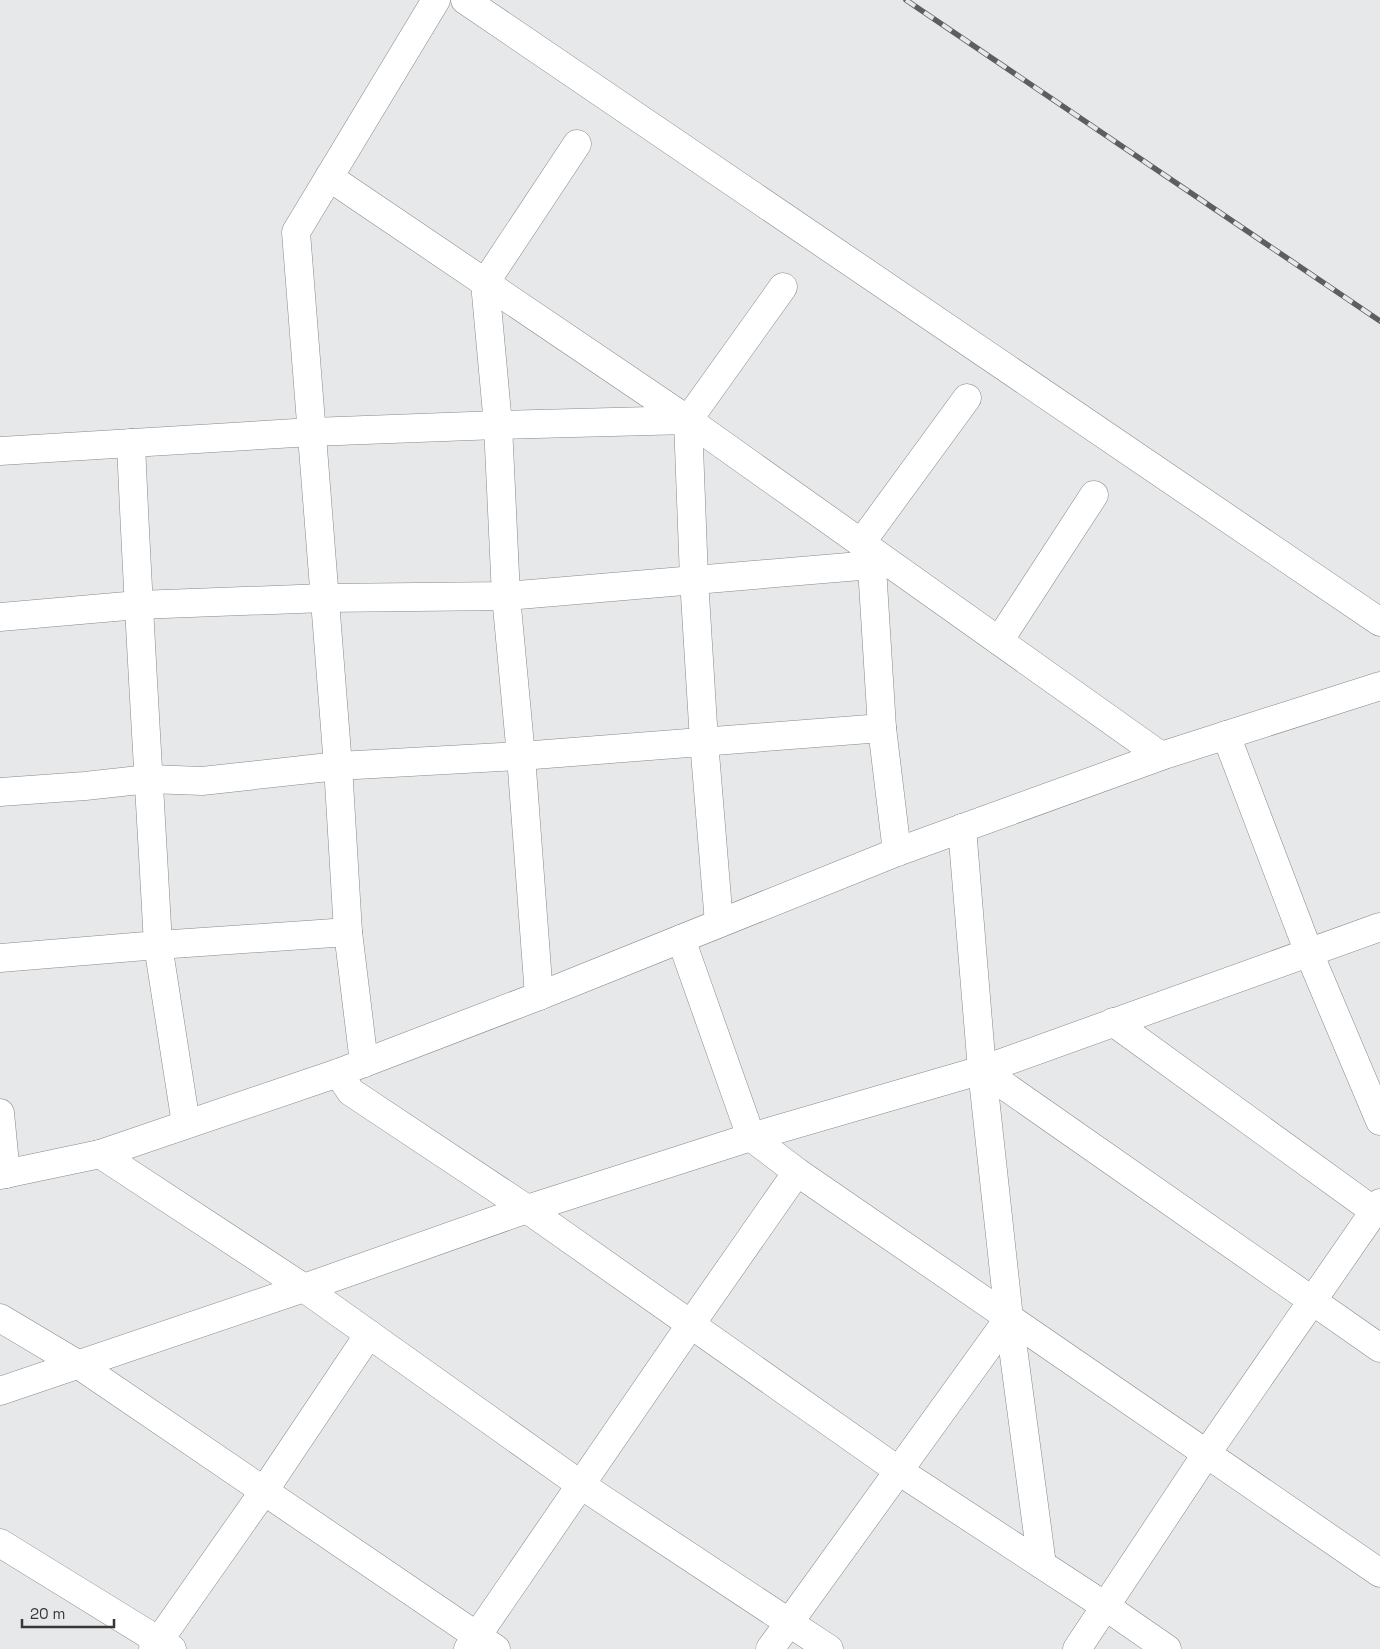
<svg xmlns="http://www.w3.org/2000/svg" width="1380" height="1649" viewBox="0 0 1380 1649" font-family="'Space Grotesk',sans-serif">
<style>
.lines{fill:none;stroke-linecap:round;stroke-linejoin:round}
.minor-casing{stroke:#878889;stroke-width:29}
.minor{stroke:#fff;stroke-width:28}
.rail-casing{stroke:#5e5e5f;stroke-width:5.5}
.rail{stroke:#e7e8e9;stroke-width:4;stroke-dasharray:11;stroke-linecap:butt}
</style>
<rect width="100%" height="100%" fill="#e7e8e9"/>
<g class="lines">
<!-- minor casing -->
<g class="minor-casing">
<g id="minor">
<polyline points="465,0 1380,622"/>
<polyline points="329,177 688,420 1161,756"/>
<polyline points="0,451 312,432 498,425 688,420"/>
<polyline points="861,543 967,398"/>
<polyline points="871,551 882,728 897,852"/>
<polyline points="0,617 138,605 325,598 506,596 872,565"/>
<polyline points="999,641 1094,495"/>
<polyline points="1226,735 1309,953 1311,952"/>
<polyline points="0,792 85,786 149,779 202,781 338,766 521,756 882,728"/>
<polyline points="719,923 704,741 694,579 688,420 783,287"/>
<polyline points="348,932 338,766 296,232 436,0"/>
<polyline points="681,939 751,1137 797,1172 1380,1573"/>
<polyline points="1309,953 1380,1121"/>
<path d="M 0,958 L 158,945 C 149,778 138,611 131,443"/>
<polyline points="539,996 521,756 506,596 498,425 485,283 577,144"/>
<polyline points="1113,1022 1374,1211"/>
<polyline points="982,1070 1380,1348"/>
<polyline points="338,1073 351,1092 527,1209 899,1471 1105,1606 1167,1649"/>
<polyline points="0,1113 6,1174"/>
<polyline points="186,1124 158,945 348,932 364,1063"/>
<polyline points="0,1175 100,1154 338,1073 539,996 897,852 1161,756 1380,686"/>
<polyline points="304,1288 527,1209 751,1137 982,1070 1380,927"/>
<polyline points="304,1288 581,1485 829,1649"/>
<polyline points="0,1318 79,1365 496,1649"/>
<polyline points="1009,1318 1042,1565"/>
<polyline points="0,1391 304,1288 100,1154"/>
<polyline points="0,1543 172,1649"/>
<polyline points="153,1649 264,1491 369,1334"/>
<polyline points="468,1649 691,1324 797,1172"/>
<polyline points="770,1649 1009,1318 982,1070 962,828"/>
<polyline points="1077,1649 1207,1453 1380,1203"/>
</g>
</g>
<!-- minor -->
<use href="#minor" class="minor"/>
<!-- rail casing -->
<g class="rail-casing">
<polyline id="rail" points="906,0 1380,321"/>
</g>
<!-- rail -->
<use href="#rail" class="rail"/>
</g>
<!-- scale -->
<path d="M22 1619v8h92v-8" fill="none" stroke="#373738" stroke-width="2.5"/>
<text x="30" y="1619" font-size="15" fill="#373738" stroke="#e7e8e9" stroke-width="4" paint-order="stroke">20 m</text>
</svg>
